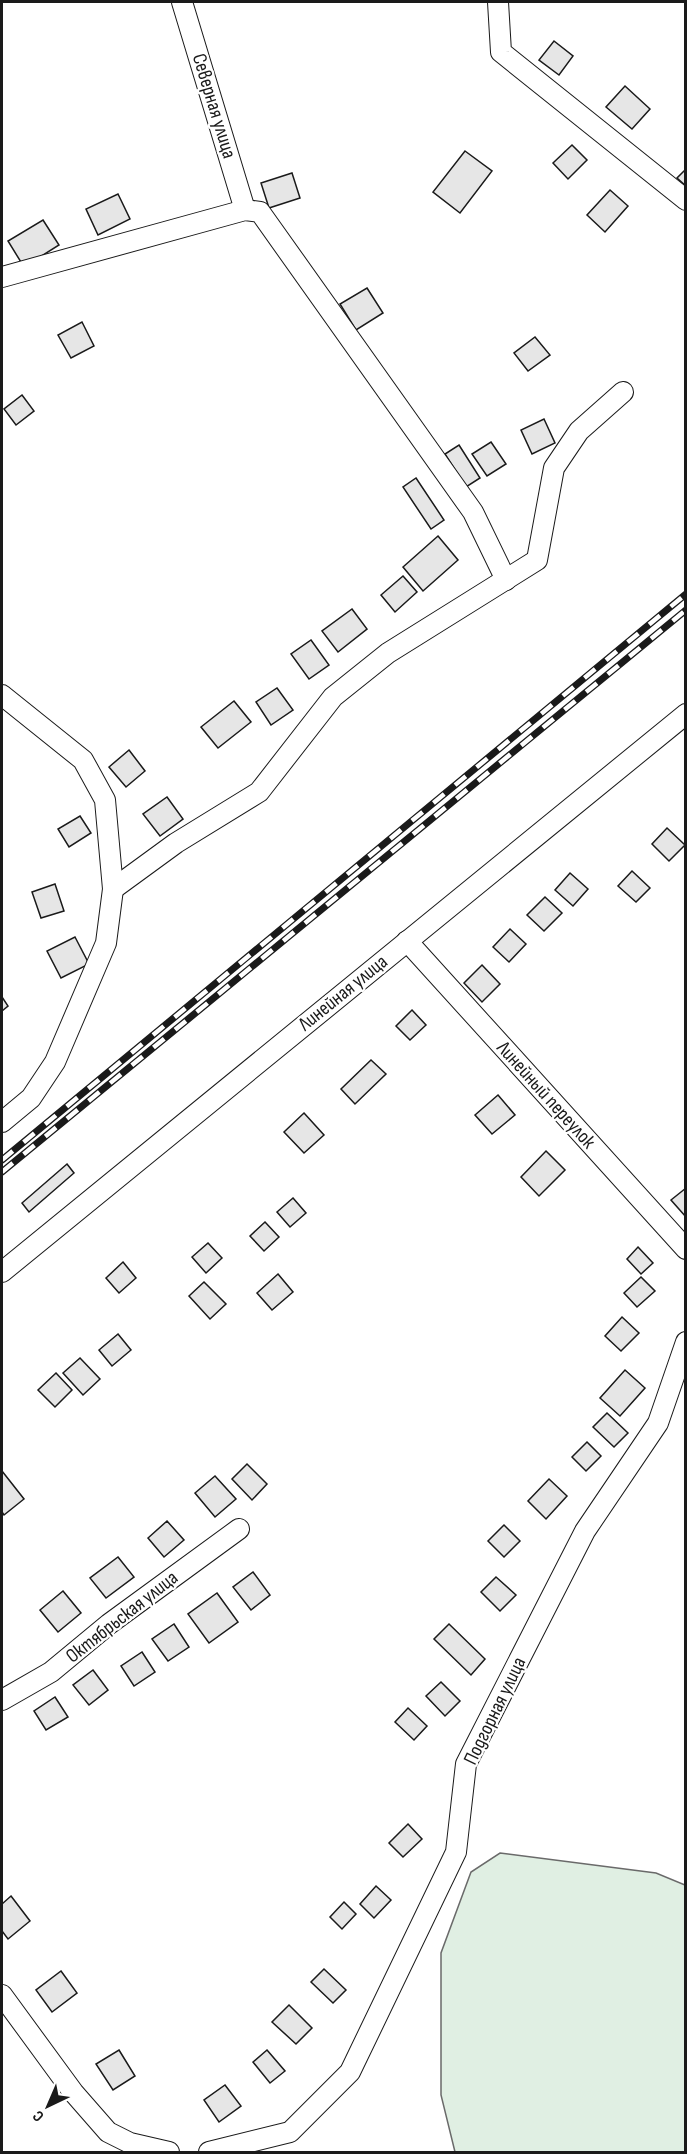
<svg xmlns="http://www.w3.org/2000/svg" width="687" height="2154" viewBox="0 0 687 2154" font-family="'Sofia Sans Condensed',sans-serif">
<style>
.green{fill:#e0efe3;stroke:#6a6a6a;stroke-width:1.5}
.building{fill:#e6e6e6;stroke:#1a1a1a;stroke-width:1.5}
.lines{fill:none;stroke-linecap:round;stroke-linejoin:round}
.minor-casing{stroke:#1a1a1a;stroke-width:22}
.minor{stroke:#fff;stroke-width:20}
.rail-casing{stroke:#1a1a1a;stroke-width:7}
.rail{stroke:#fff;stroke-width:4.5;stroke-dasharray:14;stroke-linecap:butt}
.labels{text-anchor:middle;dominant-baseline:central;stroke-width:4.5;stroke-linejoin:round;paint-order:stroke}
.street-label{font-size:20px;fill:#1a1a1a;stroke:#fff}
</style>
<rect width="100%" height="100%" fill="#fff"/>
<!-- green -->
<polygon class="green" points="500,1853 656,1873 685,1885 685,2152 455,2152 441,2095 441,1953 471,1872"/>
<!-- building -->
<g class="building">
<polygon points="554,41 573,56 559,75 539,60"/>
<polygon points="625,86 650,109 632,129 606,107"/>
<polygon points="572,145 587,160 568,179 553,163"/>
<polygon points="465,151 492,171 460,213 433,192"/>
<polygon points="686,169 686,186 677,178"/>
<polygon points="292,173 300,198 269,208 261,183"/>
<polygon points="610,190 628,206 605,232 587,215"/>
<polygon points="118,194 130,219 98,235 86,209"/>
<polygon points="43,220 59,245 24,267 8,241"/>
<polygon points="367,288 383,313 356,330 340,304"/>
<polygon points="82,322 94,346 71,358 58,335"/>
<polygon points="535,337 550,355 528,371 514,353"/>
<polygon points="22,395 34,411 16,425 4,409"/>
<polygon points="544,419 555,443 532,454 521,430"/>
<polygon points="491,442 506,464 487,476 472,454"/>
<polygon points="459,445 480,478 466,487 445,454"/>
<polygon points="416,478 444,520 431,529 403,487"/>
<polygon points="438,536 458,560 423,591 403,567"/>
<polygon points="403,576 417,592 395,612 381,595"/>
<polygon points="352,609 367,629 338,652 322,631"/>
<polygon points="311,640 329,665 309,679 291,654"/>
<polygon points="277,688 293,710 271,725 256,702"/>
<polygon points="234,701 251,722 218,748 201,727"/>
<polygon points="129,750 145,771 126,787 109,767"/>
<polygon points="167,797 183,819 160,836 143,814"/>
<polygon points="80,816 91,833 69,847 58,829"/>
<polygon points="667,828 685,845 669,861 652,844"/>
<polygon points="632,871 650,888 636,902 618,886"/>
<polygon points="570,873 588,889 573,906 555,890"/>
<polygon points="55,884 64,911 41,918 32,892"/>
<polygon points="545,897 562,913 544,931 527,915"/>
<polygon points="510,929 526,944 509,962 493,947"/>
<polygon points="75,937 89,964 61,978 47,951"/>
<polygon points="482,965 500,984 482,1002 464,983"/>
<polygon points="2,997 8,1006 2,1011"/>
<polygon points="412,1010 426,1025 410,1040 396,1026"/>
<polygon points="371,1060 386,1074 355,1104 341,1089"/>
<polygon points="498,1095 515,1115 492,1134 475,1115"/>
<polygon points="304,1113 324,1135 304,1153 284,1132"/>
<polygon points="546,1151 565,1170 539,1196 521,1177"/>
<polygon points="67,1164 74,1173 29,1212 22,1203"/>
<polygon points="686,1188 686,1217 671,1200"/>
<polygon points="293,1198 306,1213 290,1227 277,1212"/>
<polygon points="265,1222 279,1237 264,1251 250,1236"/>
<polygon points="208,1243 222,1258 206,1273 192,1257"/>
<polygon points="638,1247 653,1263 641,1274 627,1259"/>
<polygon points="123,1262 136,1278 119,1293 106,1278"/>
<polygon points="278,1274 293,1292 272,1310 257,1293"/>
<polygon points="641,1277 655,1291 637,1307 624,1293"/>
<polygon points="204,1282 226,1304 210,1319 189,1296"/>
<polygon points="622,1317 639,1333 621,1351 605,1336"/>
<polygon points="118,1334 131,1350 112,1366 99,1350"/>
<polygon points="80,1358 100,1379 83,1395 63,1373"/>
<polygon points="625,1370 645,1388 620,1416 600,1398"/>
<polygon points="56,1373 72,1390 55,1407 38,1390"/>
<polygon points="607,1413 628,1433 614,1447 593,1427"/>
<polygon points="587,1442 601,1456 586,1471 572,1457"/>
<polygon points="247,1464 267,1484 252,1500 232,1479"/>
<polygon points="2,1471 24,1499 4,1515 2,1512"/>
<polygon points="215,1476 236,1499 215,1517 195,1493"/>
<polygon points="549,1479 567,1496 546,1519 528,1501"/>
<polygon points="167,1521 184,1540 164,1557 148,1538"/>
<polygon points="504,1525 520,1541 504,1557 488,1541"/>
<polygon points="118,1557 134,1577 106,1598 90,1578"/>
<polygon points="253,1572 270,1595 251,1610 233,1587"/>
<polygon points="496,1577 516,1595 500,1611 481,1592"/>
<polygon points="63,1591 81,1613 58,1632 40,1610"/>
<polygon points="217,1593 238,1622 209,1643 188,1614"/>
<polygon points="174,1624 189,1647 168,1661 152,1639"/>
<polygon points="449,1624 485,1659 471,1675 434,1639"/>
<polygon points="142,1652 155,1672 134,1686 121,1666"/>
<polygon points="93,1670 108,1690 89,1705 73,1685"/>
<polygon points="441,1682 460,1701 445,1716 426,1696"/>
<polygon points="55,1697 68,1717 46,1730 34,1711"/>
<polygon points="408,1708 427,1726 414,1740 395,1722"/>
<polygon points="408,1824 422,1839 403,1857 389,1843"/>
<polygon points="376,1886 391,1900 374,1918 360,1904"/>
<polygon points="11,1896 30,1921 8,1939 2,1931 2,1904"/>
<polygon points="344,1902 356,1914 342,1929 330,1917"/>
<polygon points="324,1969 346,1990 333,2003 311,1982"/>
<polygon points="61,1971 77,1993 52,2012 36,1990"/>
<polygon points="289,2005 312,2028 296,2044 272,2022"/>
<polygon points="119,2050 135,2076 113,2090 96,2064"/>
<polygon points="267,2050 285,2071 270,2083 253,2062"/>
<polygon points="225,2085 241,2106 219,2122 204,2100"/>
</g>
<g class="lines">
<!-- minor casing -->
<g class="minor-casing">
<g id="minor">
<polyline points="182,2 245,210"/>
<polyline points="498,2 501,52 686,200"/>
<polyline points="2,277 245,210 260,212 473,512 506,580"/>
<polyline points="2,695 83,760 105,800 113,889 106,943 55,1062 31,1098 2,1122"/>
<polyline points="113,889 176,843 259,792 333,697 388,653 537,560 554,468 579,431 623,392"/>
<polyline points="407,941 686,1249"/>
<polyline points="2,1272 686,714"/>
<polyline points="2,1700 51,1672 109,1624 239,1529"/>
<polyline points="2,1995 73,2092 108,2132 130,2143 169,2152"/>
<polyline points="209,2152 290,2132 350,2072 456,1852 466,1764 585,1531 658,1423 686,1342"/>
</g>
</g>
<!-- minor -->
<use href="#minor" class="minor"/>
<!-- rail casing -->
<g class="rail-casing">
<g id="rail">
<polyline points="2,1160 686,594"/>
<polyline points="2,1172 686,610"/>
</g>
</g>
<!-- rail -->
<use href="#rail" class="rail"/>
</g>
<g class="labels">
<!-- street labels -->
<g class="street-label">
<text transform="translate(214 106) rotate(73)">Северная улица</text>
<text transform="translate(343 993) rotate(-39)">Линейная улица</text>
<text transform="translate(546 1095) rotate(48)">Линейный переулок</text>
<text transform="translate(122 1617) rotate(-38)">Октябрьская улица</text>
<text transform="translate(495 1711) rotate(-64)">Подгорная улица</text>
</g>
</g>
<!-- border -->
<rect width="687" height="2154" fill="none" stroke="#1a1a1a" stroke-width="6"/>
<!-- north arrow -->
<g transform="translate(48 2106) rotate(224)" stroke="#ffffff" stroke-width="4.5" paint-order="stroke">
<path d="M0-4.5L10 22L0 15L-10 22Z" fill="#1a1a1a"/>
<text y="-9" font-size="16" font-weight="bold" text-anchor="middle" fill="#1a1a1a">С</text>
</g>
</svg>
